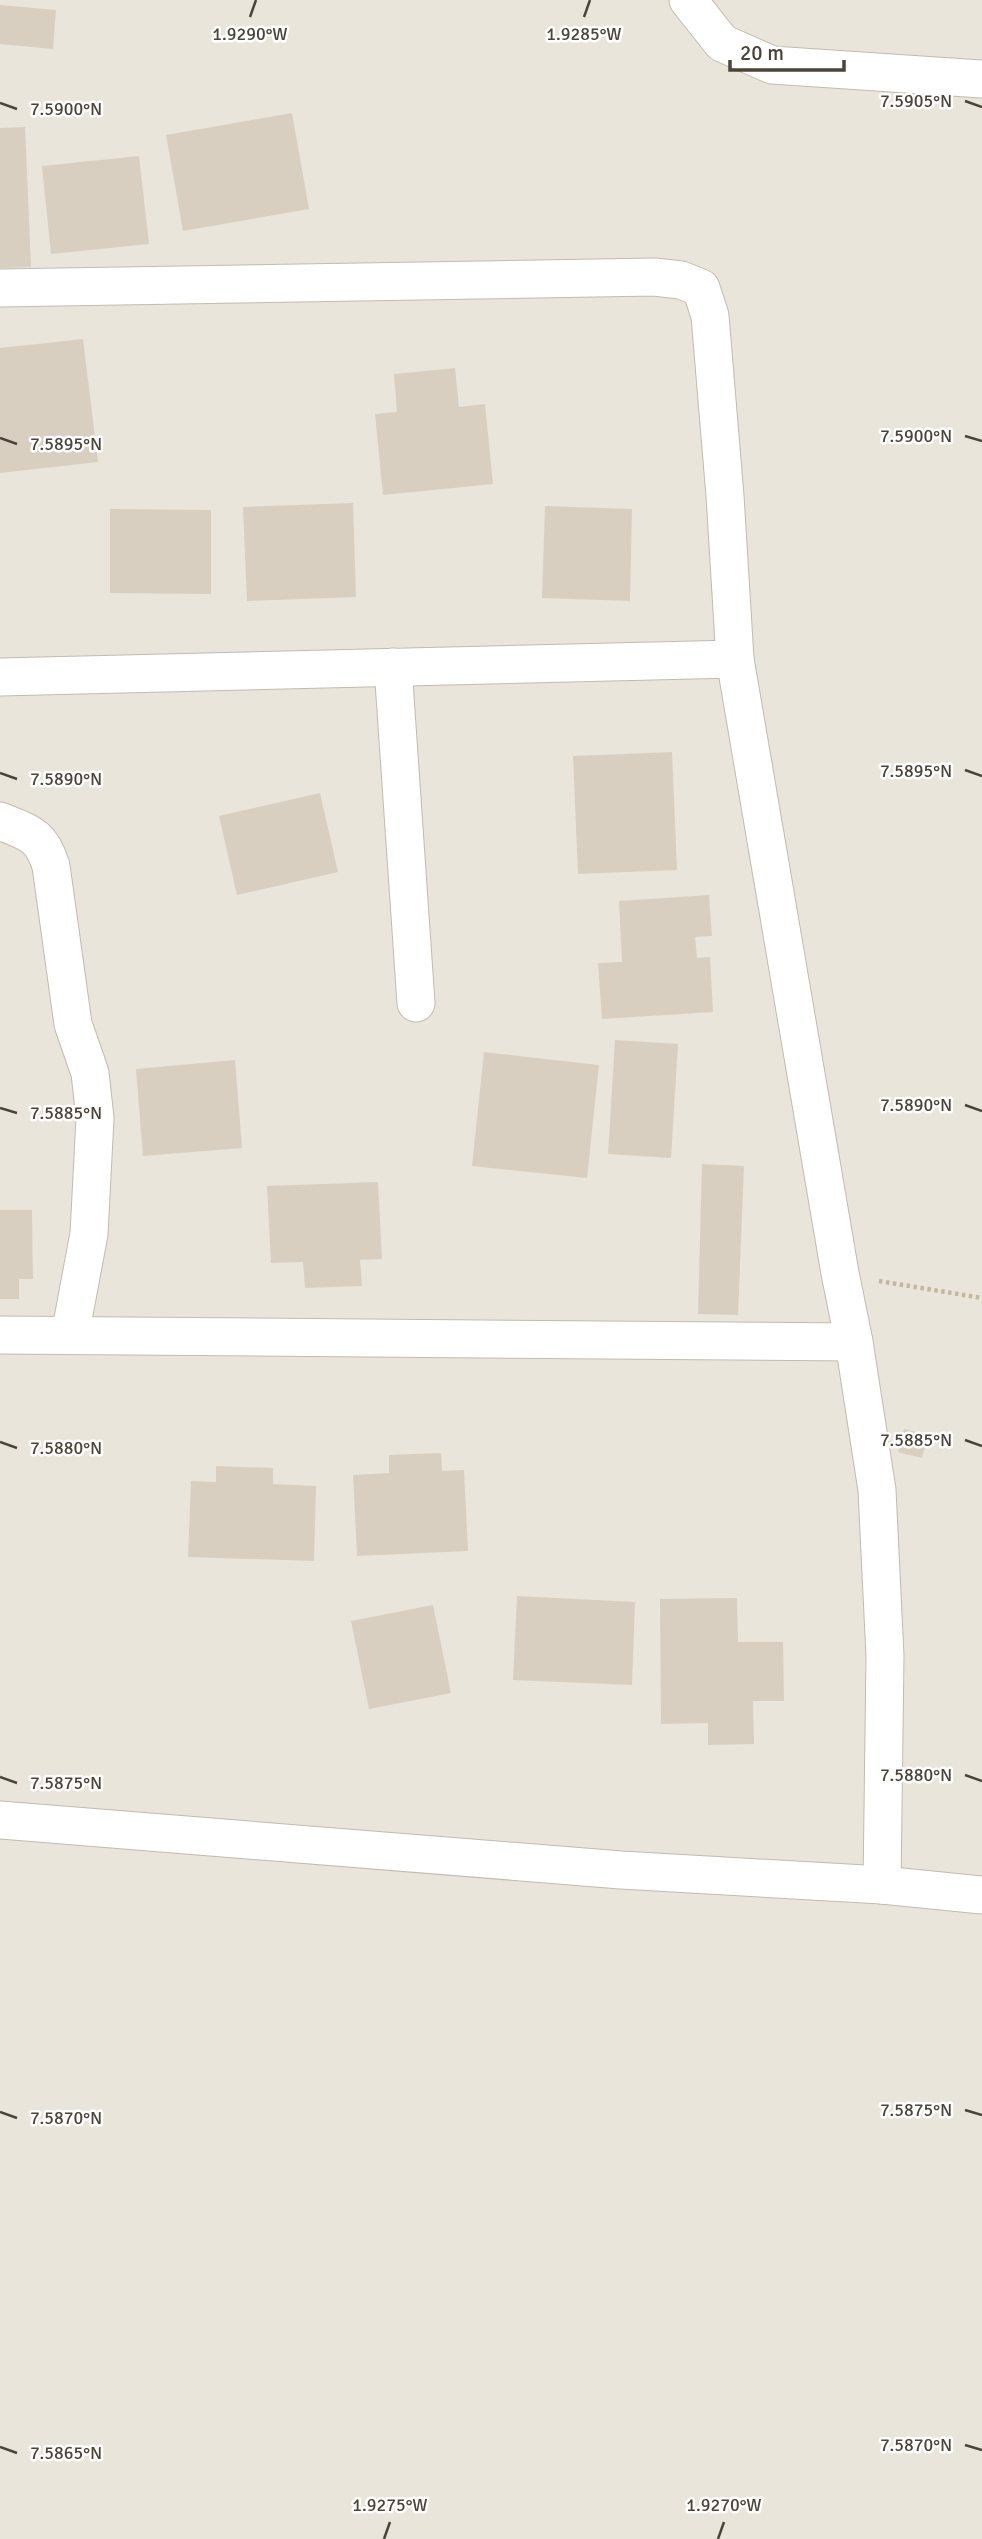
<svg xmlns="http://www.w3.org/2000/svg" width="982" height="2539" viewBox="0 0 982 2539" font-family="Signika,sans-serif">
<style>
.residential{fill:#eae5da}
.building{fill:#d8cfc1}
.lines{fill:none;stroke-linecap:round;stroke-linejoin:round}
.street-casing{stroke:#c2bbae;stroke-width:39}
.path{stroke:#c4b79f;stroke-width:4.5;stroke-dasharray:3.5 3.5;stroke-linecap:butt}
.street{stroke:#fff;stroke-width:37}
.ticks{fill:none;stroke:#4b4439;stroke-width:2.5}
.ticks-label{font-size:18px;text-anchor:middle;fill:#4b4439;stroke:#fff;stroke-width:5;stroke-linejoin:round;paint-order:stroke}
</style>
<rect width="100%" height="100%" fill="#f6f3ec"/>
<!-- residential -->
<rect class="residential" x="0" y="0" width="982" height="2539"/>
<!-- building -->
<g class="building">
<polygon points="0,5 56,10 53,49 0,44"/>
<polygon points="292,113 309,209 183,231 166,135"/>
<polygon points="25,127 31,267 0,268 0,128"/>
<polygon points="139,156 149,244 51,254 42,166"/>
<polygon points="83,339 98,462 0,473 0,348"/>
<polygon points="455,368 459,407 485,404 493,484 383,495 375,414 397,412 394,374"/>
<polygon points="353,503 356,597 247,601 243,507"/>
<polygon points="545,506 632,509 630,601 542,598"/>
<polygon points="110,509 211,510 211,594 110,593"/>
<polygon points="672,752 677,870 578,874 573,756"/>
<polygon points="320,793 338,872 237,895 219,816"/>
<polygon points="709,895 712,936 695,937 697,958 710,957 713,1012 602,1019 598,963 622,962 619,901"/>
<polygon points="615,1040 678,1044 671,1158 608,1154"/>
<polygon points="484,1052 599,1065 587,1178 472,1166"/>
<polygon points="235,1060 242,1148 143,1156 136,1069"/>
<polygon points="702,1164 744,1166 738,1315 698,1314"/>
<polygon points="378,1182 382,1259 360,1260 362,1286 305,1288 303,1262 271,1263 267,1186"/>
<polygon points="0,1210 32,1210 33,1279 19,1279 19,1299 0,1299"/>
<polygon points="904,1429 928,1435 922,1458 898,1452"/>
<polygon points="441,1453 442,1471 464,1470 468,1551 357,1556 353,1475 389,1473 389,1455"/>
<polygon points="216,1466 273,1468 273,1484 316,1486 314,1561 188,1557 191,1481 216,1482"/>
<polygon points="517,1596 635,1602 632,1685 513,1680"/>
<polygon points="737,1598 738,1642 783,1642 784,1701 753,1701 754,1744 708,1745 708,1723 661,1724 660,1599"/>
<polygon points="433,1605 451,1693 369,1709 351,1621"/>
</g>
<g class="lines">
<!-- street casing -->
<g class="street-casing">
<g id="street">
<polyline points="688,0 722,43 772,65 982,79"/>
<polyline points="0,288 654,277 681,280 701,288 710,316 725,496 735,659"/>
<polyline points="393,667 416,1003"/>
<polyline points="0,677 735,659 840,1273 854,1342 877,1490 885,1656 882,1885"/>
<path d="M 0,821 C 29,833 41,834 51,866 L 73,1024 L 90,1073 L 95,1118 L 89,1234 L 70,1335"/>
<polyline points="0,1335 854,1342"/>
<polyline points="0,1820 621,1870 882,1885 982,1895"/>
</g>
</g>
<!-- path -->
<polyline class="path" points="879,1281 982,1298"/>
<!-- street -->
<use href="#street" class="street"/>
</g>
<!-- ticks -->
<path class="ticks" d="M 250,17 L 256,0M 584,17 L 590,0M 965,101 L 982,107M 0,103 L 17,109M 965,436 L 982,441M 0,438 L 17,444M 965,770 L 982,776M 0,773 L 17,779M 965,1105 L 982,1111M 0,1108 L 17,1113M 965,1440 L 982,1446M 0,1442 L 17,1448M 965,1775 L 982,1781M 0,1777 L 17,1783M 965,2110 L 982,2115M 0,2112 L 17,2118M 965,2445 L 982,2450M 0,2447 L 17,2453M 384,2539 L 390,2522M 718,2539 L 724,2522"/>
<g class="ticks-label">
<text x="250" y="40">1.9290°W</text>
<text x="584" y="40">1.9285°W</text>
<text x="916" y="107">7.5905°N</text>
<text x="66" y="115">7.5900°N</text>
<text x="916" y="442">7.5900°N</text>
<text x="66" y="450">7.5895°N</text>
<text x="916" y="777">7.5895°N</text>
<text x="66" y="785">7.5890°N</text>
<text x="916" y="1111">7.5890°N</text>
<text x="66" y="1119">7.5885°N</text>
<text x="916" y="1446">7.5885°N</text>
<text x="66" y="1454">7.5880°N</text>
<text x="916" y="1781">7.5880°N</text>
<text x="66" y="1789">7.5875°N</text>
<text x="916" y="2116">7.5875°N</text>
<text x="66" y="2124">7.5870°N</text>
<text x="916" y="2451">7.5870°N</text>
<text x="66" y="2459">7.5865°N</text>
<text x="390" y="2511">1.9275°W</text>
<text x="724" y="2511">1.9270°W</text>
</g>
<!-- scale -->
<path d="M730 60v10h114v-10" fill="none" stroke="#4b4439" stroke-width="3.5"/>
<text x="740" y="60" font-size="21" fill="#4b4439" stroke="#ffffff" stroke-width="5" paint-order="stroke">20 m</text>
</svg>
